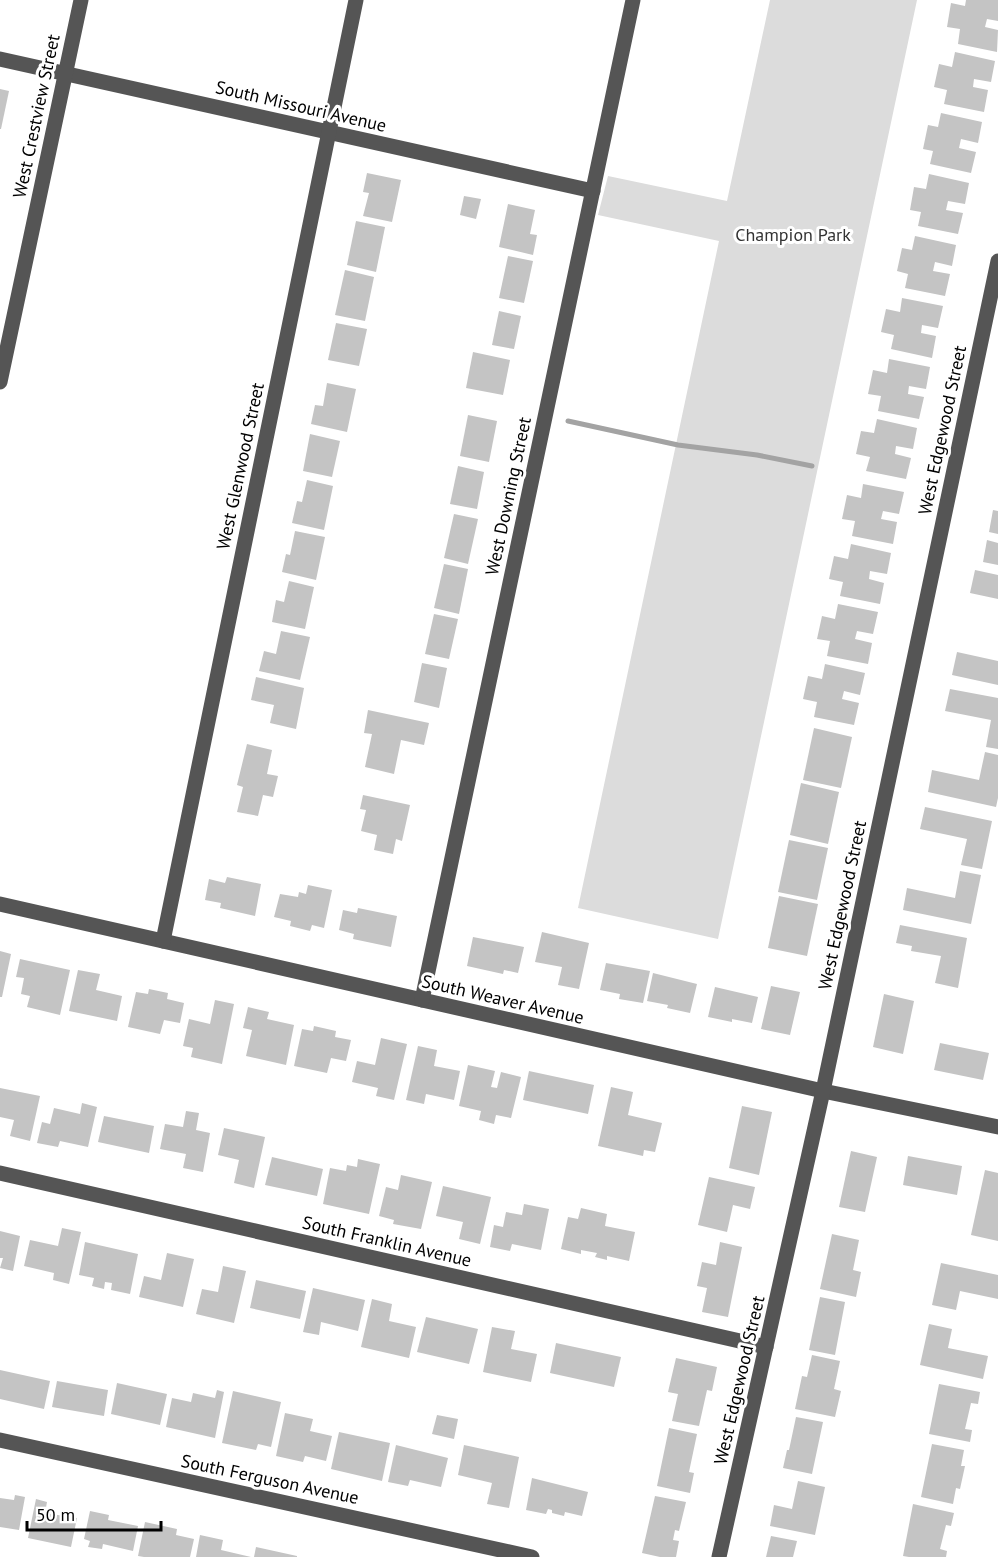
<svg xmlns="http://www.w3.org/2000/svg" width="998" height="1557" viewBox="0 0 998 1557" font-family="'PT Sans',sans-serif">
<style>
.green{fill:#dcdcdc}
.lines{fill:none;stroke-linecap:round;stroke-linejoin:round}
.stream{stroke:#a3a3a3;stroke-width:5}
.building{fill:#c4c4c4}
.minor{stroke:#555;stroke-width:15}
.labels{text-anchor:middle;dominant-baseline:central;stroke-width:6;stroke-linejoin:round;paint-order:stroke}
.street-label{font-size:18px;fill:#000;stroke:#fff}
.park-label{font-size:18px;fill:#333;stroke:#fff}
</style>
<rect width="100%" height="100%" fill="#fff"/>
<!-- green -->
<polygon class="green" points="770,0 917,0 718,939 578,908 719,241 598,215 608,176 727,201"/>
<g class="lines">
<!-- stream -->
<polyline class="stream" points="568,421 678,445 757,455 812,466"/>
</g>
<!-- building -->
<g class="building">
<polygon points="966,0 998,0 998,21 987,19 985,27 998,30 997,52 958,44 960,29 947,27 951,3 965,6"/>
<polygon points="955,52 995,61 991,82 974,79 973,87 988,90 984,112 944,104 947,90 934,87 939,64 952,67"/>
<polygon points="0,89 9,91 1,129 0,129"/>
<polygon points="941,113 982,122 978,143 961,139 959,148 976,152 971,173 930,164 933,151 923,149 928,125 938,127"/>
<polygon points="367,173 401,180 392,222 363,216 369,193 363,192"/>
<polygon points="929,174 969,183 965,204 948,201 946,210 963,213 958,234 918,226 921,212 910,210 914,187 926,189"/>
<polygon points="464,196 481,199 476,219 460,215"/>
<polygon points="508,204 535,210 530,234 537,235 533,255 499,247"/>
<polygon points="356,221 385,227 376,272 347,265"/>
<polygon points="915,236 956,245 952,266 935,262 933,271 950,274 945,296 905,288 908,274 897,271 902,248 912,250"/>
<polygon points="508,256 533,261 524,303 499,298"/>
<polygon points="345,270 374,277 365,321 335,315"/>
<polygon points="902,298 943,306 938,328 922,325 921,333 936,336 932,358 891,349 894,335 881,332 886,309 900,312"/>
<polygon points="499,311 521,316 514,349 492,345"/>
<polygon points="336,323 367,329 359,366 328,360"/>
<polygon points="473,352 510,360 503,395 466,388"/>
<polygon points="889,359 930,367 926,389 909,386 908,394 924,397 919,419 878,411 881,396 868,394 873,370 887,373"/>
<polygon points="327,383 356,389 347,432 311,424 315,405 323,406"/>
<polygon points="468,415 497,421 489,462 460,456"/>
<polygon points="877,419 917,428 913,449 896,446 895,454 911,458 906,479 866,471 870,457 856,454 861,431 874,433"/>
<polygon points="310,434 340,441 332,477 303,471"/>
<polygon points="458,466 484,472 477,509 450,504"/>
<polygon points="307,480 333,486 324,530 292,523 297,501 302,502"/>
<polygon points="863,484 904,492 899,514 883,511 881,519 897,522 893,544 852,536 855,521 842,519 847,495 861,498"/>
<polygon points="993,510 998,511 998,534 989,532"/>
<polygon points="454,514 478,519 468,564 444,558"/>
<polygon points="295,531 325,537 316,580 282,572 286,554 290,555"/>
<polygon points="987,540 998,543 998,565 983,562"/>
<polygon points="851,544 891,553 887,574 870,571 869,579 884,583 880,604 840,596 843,582 829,579 834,556 848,559"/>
<polygon points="444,564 468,569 459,614 434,608"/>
<polygon points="975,570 998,575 998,599 970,593"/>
<polygon points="289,581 314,587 305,629 272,622 276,600 284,602"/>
<polygon points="838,604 878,612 873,634 857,631 855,639 872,643 868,664 827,656 830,641 817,639 822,616 835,619"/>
<polygon points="434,614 458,619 449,659 425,654"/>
<polygon points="281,631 310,637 300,680 259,671 264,651 276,654"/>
<polygon points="957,652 998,661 998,685 952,675"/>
<polygon points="422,663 447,668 439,708 414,702"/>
<polygon points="825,664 865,673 860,695 844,691 842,699 859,703 854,725 814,717 817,702 803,699 808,676 822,679"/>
<polygon points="256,677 304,688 296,729 270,723 274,705 251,700"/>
<polygon points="950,689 998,698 998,749 986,747 991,720 945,711"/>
<polygon points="368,710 429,723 424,745 401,740 394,774 365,767 372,734 364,733"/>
<polygon points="814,728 852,737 841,788 803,780"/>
<polygon points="247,744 272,750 267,774 278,776 273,797 263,795 258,816 237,812 243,787 237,785"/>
<polygon points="985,752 998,755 998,798 996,807 928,792 932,770 979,780"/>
<polygon points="801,783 839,792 828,844 790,835"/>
<polygon points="363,795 410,805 402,841 396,839 393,854 374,850 377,835 361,831 366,810 360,809"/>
<polygon points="925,807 992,821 982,869 961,865 967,839 920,829"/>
<polygon points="789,840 828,848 817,900 778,892"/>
<polygon points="960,871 981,875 971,924 903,910 907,888 955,898"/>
<polygon points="227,877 261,884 255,916 220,908 221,903 205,900 209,879 225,883"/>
<polygon points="308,885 332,890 324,928 312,925 310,931 290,926 291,921 274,917 280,894 298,897 299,892 306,894"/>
<polygon points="779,896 818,904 807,956 768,948"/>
<polygon points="358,908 397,916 391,947 353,939 354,934 339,930 343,910 357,913"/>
<polygon points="900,925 967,938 958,988 935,983 941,956 911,951 912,946 896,943"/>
<polygon points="542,932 589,943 579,989 558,985 562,967 535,962"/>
<polygon points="473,937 524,947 518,973 504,970 503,974 467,966"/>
<polygon points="0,951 11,954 2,997 0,997"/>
<polygon points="20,959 70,970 60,1015 27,1007 30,996 21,994 24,978 16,977"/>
<polygon points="606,963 650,971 643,1003 619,999 620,994 600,990"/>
<polygon points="78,970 100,974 96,990 122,996 117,1021 69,1011"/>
<polygon points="653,973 697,984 690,1013 667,1008 668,1005 647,1001"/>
<polygon points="771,986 800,992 790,1035 761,1029"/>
<polygon points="715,987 758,997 752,1023 732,1019 732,1022 708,1017"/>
<polygon points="149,989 168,993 167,999 184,1003 180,1023 164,1020 160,1034 128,1027 136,992 148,994"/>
<polygon points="884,994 914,1001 903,1054 873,1047"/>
<polygon points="215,1000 234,1004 222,1064 191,1057 193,1048 183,1046 189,1019 210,1024"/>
<polygon points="248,1007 269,1012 267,1019 294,1025 286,1065 246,1056 252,1030 243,1028"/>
<polygon points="314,1026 336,1031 335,1037 351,1040 346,1061 331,1058 327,1073 294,1066 302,1029 313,1031"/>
<polygon points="381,1038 407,1044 394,1100 376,1096 378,1088 352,1082 357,1061 375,1065"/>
<polygon points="940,1043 989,1053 983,1080 934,1070"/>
<polygon points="418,1046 437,1050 434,1066 460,1071 454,1100 426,1094 424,1104 406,1100"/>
<polygon points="468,1065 495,1071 491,1087 497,1088 501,1072 521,1077 511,1118 496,1115 494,1124 479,1120 481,1111 459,1106"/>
<polygon points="529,1071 594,1085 588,1114 523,1100"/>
<polygon points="611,1087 633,1092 628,1115 662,1123 655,1152 644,1150 643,1156 598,1146"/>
<polygon points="0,1088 40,1096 30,1141 10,1136 14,1120 0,1117"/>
<polygon points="82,1103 97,1107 88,1147 60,1141 58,1147 37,1143 42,1122 50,1124 54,1108 80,1114"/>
<polygon points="742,1106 772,1112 759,1175 729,1168"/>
<polygon points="186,1111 199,1113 196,1130 210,1133 203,1172 183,1168 186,1154 160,1149 165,1124 183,1127"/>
<polygon points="104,1116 154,1126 149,1153 98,1142"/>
<polygon points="224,1128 265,1137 254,1188 234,1183 239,1160 218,1155"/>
<polygon points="851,1151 877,1157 865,1212 839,1207"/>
<polygon points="908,1156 962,1166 957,1195 903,1185"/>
<polygon points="272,1157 323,1169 317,1196 265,1185"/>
<polygon points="358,1159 380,1164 369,1214 323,1204 330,1168 346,1171 347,1165 357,1167"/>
<polygon points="985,1170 998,1173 998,1241 971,1235"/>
<polygon points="401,1175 432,1182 421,1229 393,1224 394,1220 379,1216 386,1187 398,1190"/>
<polygon points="709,1177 755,1187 750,1209 733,1205 727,1232 698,1225"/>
<polygon points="443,1186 491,1197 480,1244 459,1239 463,1222 436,1216"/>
<polygon points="524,1204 549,1209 541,1250 512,1244 510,1251 490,1247 494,1225 503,1227 506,1212 522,1215"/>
<polygon points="581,1208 607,1214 605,1226 635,1232 629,1261 607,1256 607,1260 595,1257 597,1253 581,1250 581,1254 561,1249 568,1217 578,1219"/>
<polygon points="62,1228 81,1232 69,1284 53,1280 54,1273 24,1266 30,1240 58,1246"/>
<polygon points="0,1231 20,1236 13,1271 0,1268 3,1258 0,1258"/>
<polygon points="832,1234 859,1240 853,1270 861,1272 856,1297 820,1289"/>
<polygon points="85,1242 138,1254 130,1294 111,1290 112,1283 105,1282 104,1289 92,1286 94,1278 79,1275"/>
<polygon points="720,1242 742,1247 728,1317 702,1312 707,1288 697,1286 702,1262 716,1265"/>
<polygon points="167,1253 194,1259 183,1307 139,1297 144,1276 161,1280"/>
<polygon points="941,1263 998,1275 998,1299 960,1291 956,1310 932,1305"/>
<polygon points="223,1266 246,1271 234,1323 196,1314 202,1289 218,1292"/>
<polygon points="256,1280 306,1291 300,1319 250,1308"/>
<polygon points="313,1288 365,1300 358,1331 321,1322 319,1335 303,1332"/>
<polygon points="820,1297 845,1302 835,1355 809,1350"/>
<polygon points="372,1299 392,1304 389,1321 416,1327 409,1358 361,1347"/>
<polygon points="426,1317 478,1329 469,1364 417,1352"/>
<polygon points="929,1324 952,1329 948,1348 988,1356 983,1379 920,1365"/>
<polygon points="492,1327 515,1331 511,1349 537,1354 531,1382 483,1372"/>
<polygon points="556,1343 621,1357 614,1387 550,1373"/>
<polygon points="812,1355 840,1361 834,1389 841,1391 835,1417 795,1409 802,1376 807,1377"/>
<polygon points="676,1358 717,1367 712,1391 707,1390 699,1426 672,1421 678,1394 668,1392"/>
<polygon points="0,1370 50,1381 44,1409 0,1399"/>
<polygon points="57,1381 108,1390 104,1416 52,1407"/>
<polygon points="117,1383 167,1394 160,1425 111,1414"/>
<polygon points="939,1384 980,1392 978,1404 971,1403 965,1429 972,1430 970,1442 929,1434"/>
<polygon points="217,1390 224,1392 215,1438 166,1427 172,1398 191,1402 193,1393 215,1398"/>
<polygon points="233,1391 281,1402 271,1447 258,1444 256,1450 222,1443"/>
<polygon points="285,1413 313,1419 310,1431 332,1436 326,1461 305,1456 303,1462 276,1456"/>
<polygon points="437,1415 458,1419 454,1439 432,1434"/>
<polygon points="796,1417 823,1422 812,1474 783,1468 787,1450 789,1450"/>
<polygon points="669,1428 697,1434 689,1472 694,1473 690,1493 657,1486"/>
<polygon points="339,1432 390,1443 382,1481 331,1469"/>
<polygon points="932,1444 964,1450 961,1466 965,1466 960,1489 956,1488 953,1504 921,1497"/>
<polygon points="396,1445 448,1458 441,1487 410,1480 408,1486 388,1482"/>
<polygon points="464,1445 519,1457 509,1508 487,1504 492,1483 458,1475"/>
<polygon points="532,1478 588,1492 582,1516 565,1512 564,1516 552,1513 552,1510 548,1509 546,1514 526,1510"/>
<polygon points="798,1481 825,1487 815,1535 770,1526 774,1505 792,1509"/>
<polygon points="15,1495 25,1497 19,1530 0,1527 0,1498 14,1500"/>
<polygon points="655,1496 686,1502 679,1531 675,1530 673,1540 679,1541 676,1557 660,1557 642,1553"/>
<polygon points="36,1499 47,1502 45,1513 77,1518 71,1547 28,1538"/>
<polygon points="913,1504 954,1513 951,1526 946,1525 940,1549 947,1551 946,1557 909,1557 903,1556"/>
<polygon points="90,1511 109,1515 108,1520 138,1526 133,1551 103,1544 102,1549 88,1547 90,1541 84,1539"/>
<polygon points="145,1522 177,1529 176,1535 194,1539 190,1557 144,1557 138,1556"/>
<polygon points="200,1535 223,1540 221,1550 251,1557 196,1557"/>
<polygon points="771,1536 797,1541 793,1557 766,1557"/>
<polygon points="256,1547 297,1556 297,1557 254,1557"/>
</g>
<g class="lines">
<!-- minor -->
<g class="minor">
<polyline points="0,59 593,191"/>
<polyline points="0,382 81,0"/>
<polyline points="0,904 823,1091 998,1127"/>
<polyline points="163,941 356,0"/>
<polyline points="422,1000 633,0"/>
<polyline points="0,1173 766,1347"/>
<polyline points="0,1440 532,1557"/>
<polyline points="719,1557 823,1091 998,261"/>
</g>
</g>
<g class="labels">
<!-- street labels -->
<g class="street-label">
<text transform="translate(301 106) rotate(13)">South Missouri Avenue</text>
<text transform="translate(36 116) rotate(-78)">West Crestview Street</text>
<text transform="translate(942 430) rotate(-78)">West Edgewood Street</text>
<text transform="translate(240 466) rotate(-78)">West Glenwood Street</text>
<text transform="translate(508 496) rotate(-78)">West Downing Street</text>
<text transform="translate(842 905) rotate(-78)">West Edgewood Street</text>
<text transform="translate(503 999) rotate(13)">South Weaver Avenue</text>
<text transform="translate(387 1241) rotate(13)">South Franklin Avenue</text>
<text transform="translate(739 1380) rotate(-77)">West Edgewood Street</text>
<text transform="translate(270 1479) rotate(12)">South Ferguson Avenue</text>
</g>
<!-- park labels -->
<g class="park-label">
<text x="793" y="234">Champion Park</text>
</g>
</g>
<!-- scale -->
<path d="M27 1521v9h134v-9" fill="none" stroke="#000000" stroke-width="3"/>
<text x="36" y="1521" font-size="18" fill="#000000" stroke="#ffffff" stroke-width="4.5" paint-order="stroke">50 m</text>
</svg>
